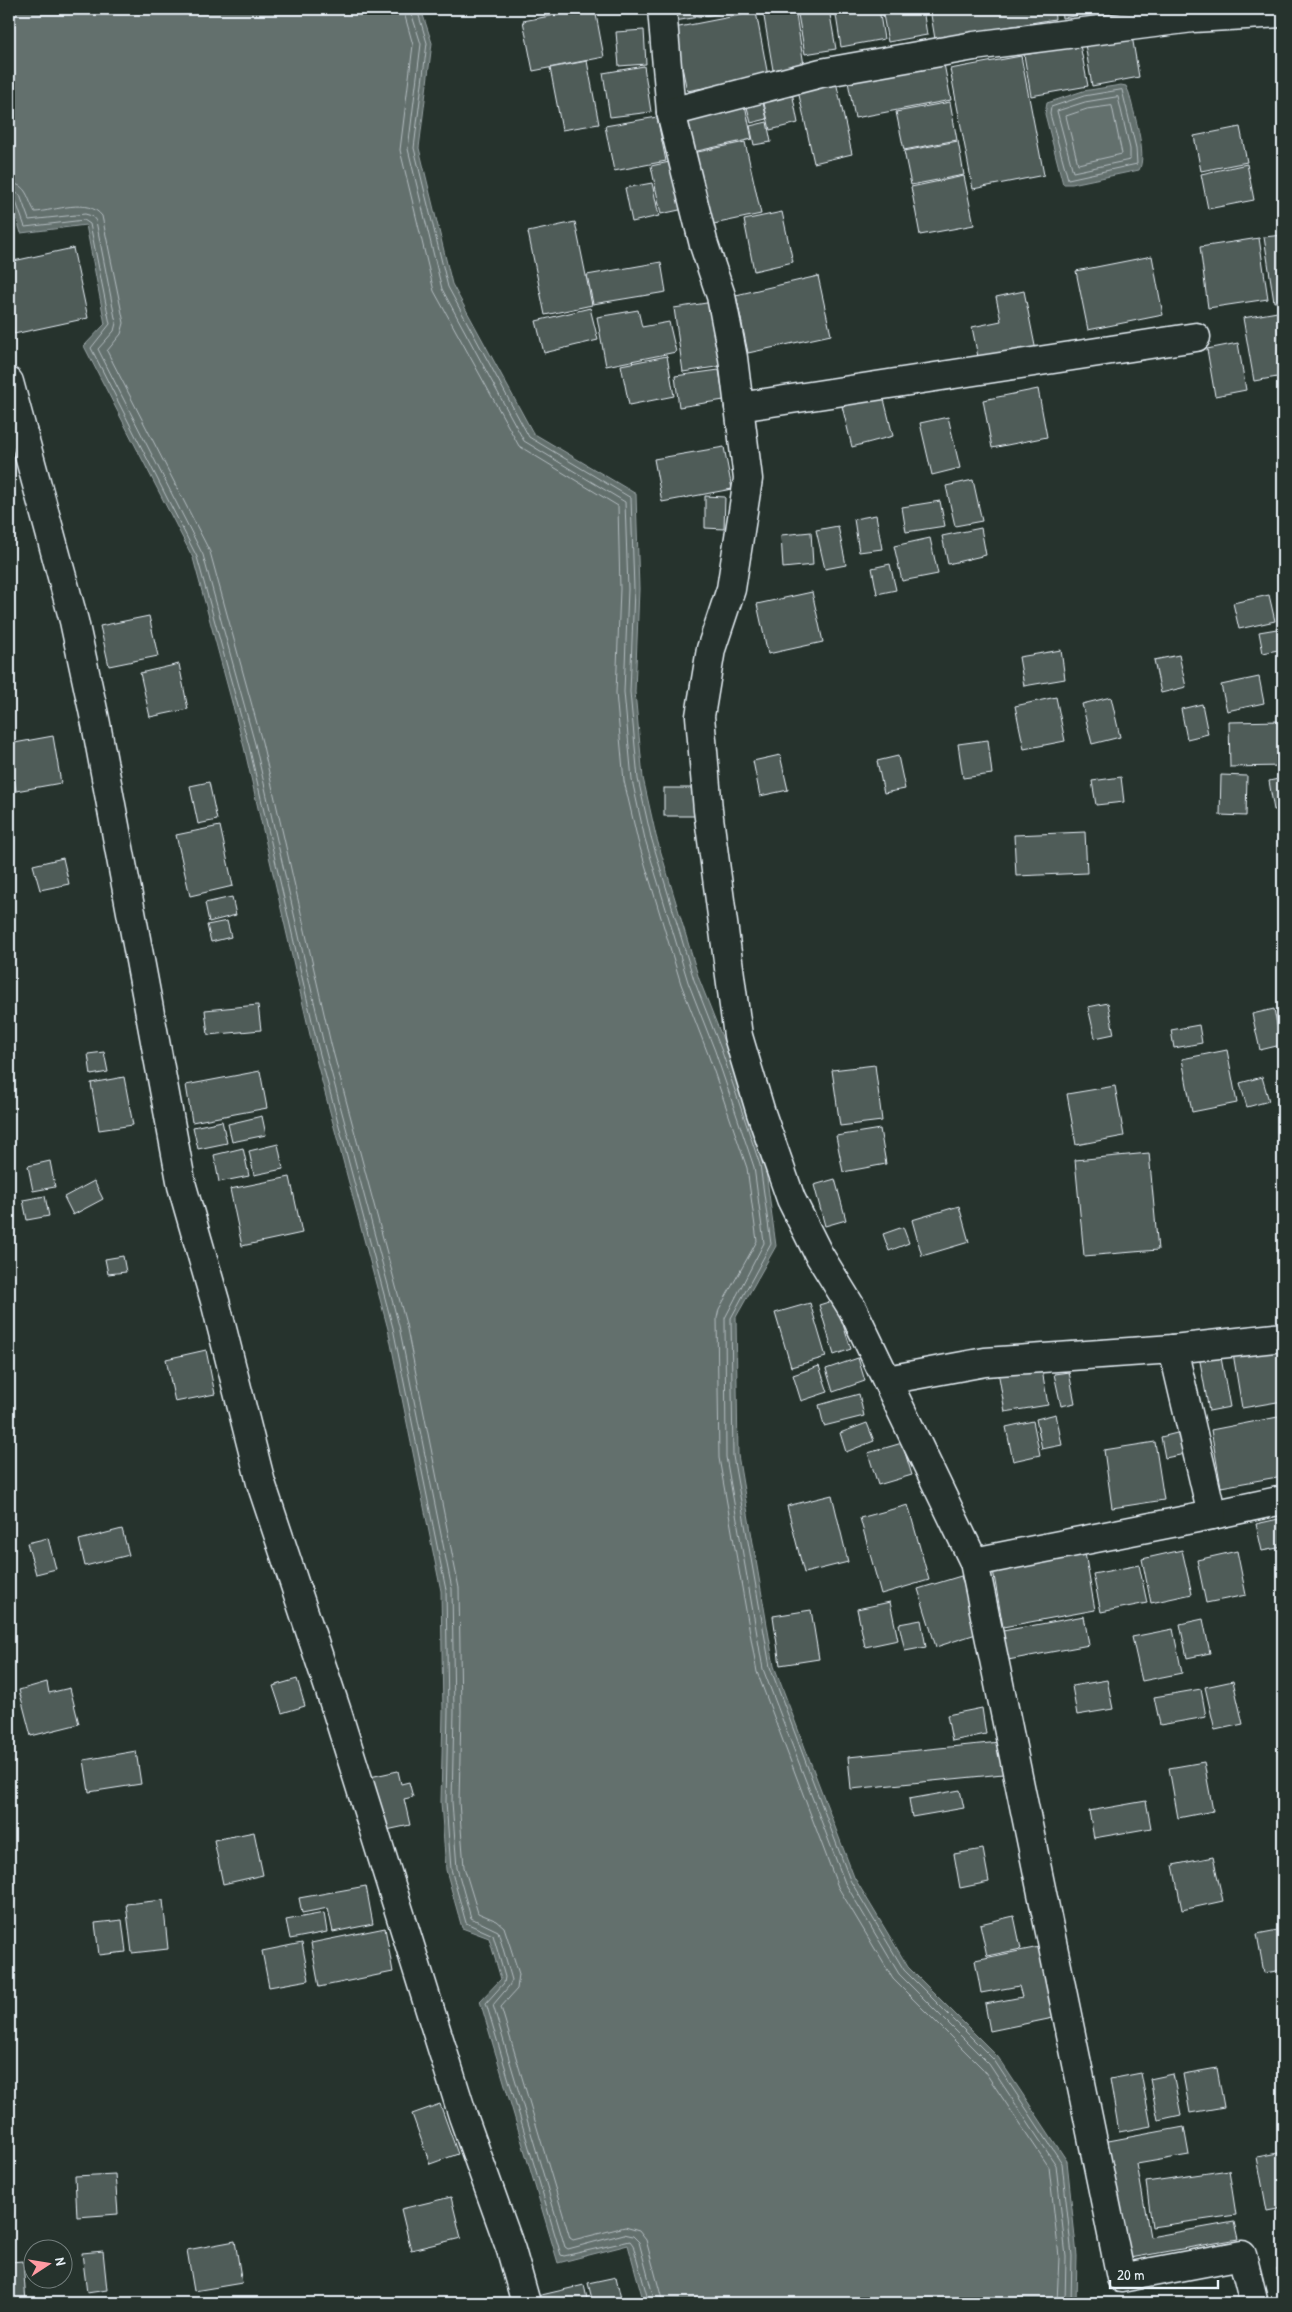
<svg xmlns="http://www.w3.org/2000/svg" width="1292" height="2312" viewBox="0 0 1292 2312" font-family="'Patrick Hand',sans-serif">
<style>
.water{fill:#636f6d;stroke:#98a3a5}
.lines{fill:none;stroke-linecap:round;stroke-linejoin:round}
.shore{stroke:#b3bdc0;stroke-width:1}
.building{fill:#505c59;stroke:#e8f1f8}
.street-casing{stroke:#e8f1f8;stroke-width:31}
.street{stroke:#26332d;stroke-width:28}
</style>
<rect width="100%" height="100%" fill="#26332d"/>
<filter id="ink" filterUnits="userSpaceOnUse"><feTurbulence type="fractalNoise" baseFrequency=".02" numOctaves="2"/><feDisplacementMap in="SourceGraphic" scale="10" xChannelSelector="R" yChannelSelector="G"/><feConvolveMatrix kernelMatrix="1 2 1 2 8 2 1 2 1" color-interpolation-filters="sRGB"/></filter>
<g filter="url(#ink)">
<!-- water -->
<g class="water">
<polygon points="9,9 421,9 432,43 419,148 452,284 533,433 636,494 639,589 635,692 643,778 656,836 699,979 726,1047 765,1164 776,1246 736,1317 738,1455 774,1666 854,1877 908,1967 998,2057 1067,2161 1077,2256 1076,2303 644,2303 628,2245 558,2263 480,2001 501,1979 489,1938 462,1928 446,1870 441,1802 443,1711 441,1591 388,1329 313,1048 244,747 193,558 84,346 105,324 86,225 21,233 9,194"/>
<path d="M 1121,85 L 1126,86 L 1129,93 C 1133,111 1148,155 1139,170 L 1072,184 L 1063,184 L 1045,114 L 1047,103 L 1083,91 Z"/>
</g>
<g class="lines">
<!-- shore -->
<g class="shore">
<polyline points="403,9 413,45 400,150 434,291 519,446 618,506 620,589 616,693 624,781 638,841 681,984 708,1054 747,1168 757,1241 719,1309 717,1318 719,1458 757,1672 838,1887 893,1979 983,2069 1049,2167 1059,2257 1057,2303"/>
<polyline points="410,9 421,44 408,149 442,289 524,441 625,502 628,589 624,692 632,780 645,839 688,982 715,1051 754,1167 764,1243 725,1318 726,1457 763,1669 845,1883 899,1974 989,2064 1056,2165 1066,2257 1065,2303"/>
<polyline points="417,9 427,43 414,148 448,287 529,437 631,498 634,589 630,692 638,779 651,837 694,980 721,1049 760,1165 771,1244 731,1318 733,1456 770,1667 850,1880 904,1970 994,2060 1062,2163 1072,2256 1071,2303"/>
<polygon points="1122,90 1136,148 1137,164 1068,179 1050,114 1051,107 1084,96"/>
<polygon points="1118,97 1130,149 1130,160 1073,172 1057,111 1085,102"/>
<polygon points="1112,106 1122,154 1078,164 1066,116 1087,109"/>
<path d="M 9,183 C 28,184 27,199 35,212 C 55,211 88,197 102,216 L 124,323 L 121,334 L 107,351 L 210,552 L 262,742 L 331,1044 L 406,1324 L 459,1588 L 461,1711 L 459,1802 L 464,1867 L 478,1913 L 497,1921 L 504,1927 L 519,1974 L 517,1989 L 501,2007 L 570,2238 L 573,2240 L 625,2227 L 639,2231 L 646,2240 L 663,2303"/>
<polyline points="9,190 20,195 29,220 85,214 92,216 96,221 116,323 114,331 98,349 203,555 255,744 324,1045 399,1326 452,1589 454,1711 452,1802 457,1868 471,1918 498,1931 512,1980 509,1986 493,2005 565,2247 568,2249 624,2234 633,2236 639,2242 655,2303"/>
<polyline points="9,196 15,199 25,227 84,220 90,224 110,324 91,348 197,557 249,746 318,1047 393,1328 446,1590 448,1711 446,1802 451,1869 466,1923 493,1935 505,1977 504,1983 486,2003 561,2255 564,2256 630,2241 633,2245 649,2303"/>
</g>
</g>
<!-- building -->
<g class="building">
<polygon points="588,9 595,9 604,57 533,71 523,21"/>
<polygon points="667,9 745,9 669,22"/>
<polygon points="777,9 795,9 804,65 773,70 763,11"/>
<polygon points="797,9 829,9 836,49 805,54"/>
<polygon points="835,9 879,9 884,39 841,47"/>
<polygon points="882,9 923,9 927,35 888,42"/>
<polygon points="930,9 1054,9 1055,19 935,39"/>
<polygon points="1061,9 1109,9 1110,10 1062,18"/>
<polygon points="756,12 768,76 687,91 674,28"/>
<polygon points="644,30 646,64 619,66 616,32"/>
<polygon points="1132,36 1139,77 1092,86 1085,44"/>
<polygon points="1080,45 1088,86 1031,96 1024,55"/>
<polygon points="1021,56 1044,175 973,189 950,69"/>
<polygon points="587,61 599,124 562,130 550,68"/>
<polygon points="944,64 951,100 855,118 848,82"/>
<polygon points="644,66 651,112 610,117 603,73"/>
<polygon points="1283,67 1283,98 1279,68"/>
<polygon points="835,77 852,154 814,163 797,86"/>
<polygon points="792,92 798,123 770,130 763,99"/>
<polygon points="762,99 767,119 751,123 746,103"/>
<polygon points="950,102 957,140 904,150 896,112"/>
<polygon points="745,105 752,139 693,152 685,118"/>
<polygon points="657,117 666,161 614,171 605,126"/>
<polygon points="767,122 771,142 754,145 750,126"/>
<polygon points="1240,127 1247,162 1201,171 1194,136"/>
<polygon points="958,141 964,175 911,185 904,151"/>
<polygon points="745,142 761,214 709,225 693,153"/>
<polygon points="674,161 684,209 661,214 651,166"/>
<polygon points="1247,164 1254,200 1208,209 1201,174"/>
<polygon points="964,176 974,225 920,235 911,187"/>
<polygon points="652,183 659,216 632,222 625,188"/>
<polygon points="782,212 793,262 754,271 744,220"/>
<polygon points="575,222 592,305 545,315 528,232"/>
<polygon points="1283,235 1283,301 1274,302 1264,237"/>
<polygon points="1259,238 1268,299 1208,308 1200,247"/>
<polygon points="73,248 88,318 14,334 9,309 9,262"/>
<polygon points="1152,256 1163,315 1088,330 1076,271"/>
<polygon points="661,262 666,292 593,304 587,275"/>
<polygon points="818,276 831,335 748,353 736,295"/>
<polygon points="1024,291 1037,356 980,367 972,327 1001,321 996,297"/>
<polygon points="713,302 722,366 683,372 674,308"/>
<polygon points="590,308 598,340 544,353 536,321"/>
<polygon points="638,310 642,327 669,322 676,352 606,366 597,317"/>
<polygon points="1283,311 1283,376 1254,381 1243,318"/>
<polygon points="1238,343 1246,390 1215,396 1207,349"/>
<polygon points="667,356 674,396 629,405 621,365"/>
<polygon points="719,370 724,400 679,407 675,376"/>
<polygon points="881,387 893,436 852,447 840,398"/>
<polygon points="1038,389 1047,437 992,448 983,400"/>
<polygon points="948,417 960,468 932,475 920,423"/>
<polygon points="724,447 732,489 662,502 654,459"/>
<polygon points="973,480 982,521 955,526 946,486"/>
<polygon points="705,496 725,497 724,529 705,528"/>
<polygon points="940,501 945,526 906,532 902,507"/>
<polygon points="876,515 882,549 859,552 854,519"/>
<polygon points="838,526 846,565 825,569 816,530"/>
<polygon points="981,528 986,555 948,564 942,536"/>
<polygon points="811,532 813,565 783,568 781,535"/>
<polygon points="930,538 938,574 902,581 894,546"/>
<polygon points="890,564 896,590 877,594 872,568"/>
<polygon points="812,592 823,642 768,654 757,604"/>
<polygon points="1269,595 1275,621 1239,629 1233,603"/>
<polygon points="149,616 158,656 109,666 100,626"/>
<polygon points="1283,628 1283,649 1263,653 1259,632"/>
<polygon points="1061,650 1065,679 1024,686 1019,657"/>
<polygon points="1179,655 1186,687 1161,693 1154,660"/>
<polygon points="179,664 188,709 150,717 140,673"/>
<polygon points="1259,677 1264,703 1227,711 1221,685"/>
<polygon points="1056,697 1065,741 1024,749 1015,706"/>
<polygon points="1111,697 1120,737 1092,744 1082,704"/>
<polygon points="1202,704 1208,734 1187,739 1181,709"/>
<polygon points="1283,721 1283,766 1230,767 1229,722"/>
<polygon points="53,736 61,783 16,791 9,744"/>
<polygon points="988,740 992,774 963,778 958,744"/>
<polygon points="780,755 788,790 760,796 753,761"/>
<polygon points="898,756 905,789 884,793 877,761"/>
<polygon points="1221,775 1247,776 1246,816 1220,815"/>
<polygon points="1121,777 1124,802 1096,805 1092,781"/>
<polygon points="1283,778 1283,809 1274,810 1269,781"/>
<polygon points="209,782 217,820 198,824 190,786"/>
<rect x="664" y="788" width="39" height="28"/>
<polygon points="220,826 233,886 190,896 176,835"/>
<polygon points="1085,832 1087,873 1016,876 1014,835"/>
<polygon points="63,858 69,884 40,890 33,865"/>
<polygon points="232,897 236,915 209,922 205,903"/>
<polygon points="227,921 231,937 211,942 207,925"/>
<polygon points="1108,1003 1114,1034 1095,1038 1088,1007"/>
<polygon points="258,1005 261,1030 208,1035 205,1010"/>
<polygon points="1274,1009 1281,1045 1260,1050 1252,1014"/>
<polygon points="1199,1025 1202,1043 1174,1048 1171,1030"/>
<polygon points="1227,1050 1237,1103 1192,1112 1182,1059"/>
<polygon points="104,1052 108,1072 91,1075 88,1054"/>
<polygon points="875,1065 882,1121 840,1126 832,1070"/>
<polygon points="260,1071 267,1108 192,1122 186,1085"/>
<polygon points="124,1077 133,1125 99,1130 91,1083"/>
<polygon points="1262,1077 1269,1101 1247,1107 1240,1083"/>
<polygon points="1115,1086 1124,1136 1076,1145 1067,1094"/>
<polygon points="262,1116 266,1135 232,1142 228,1124"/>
<polygon points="222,1121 227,1143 198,1149 193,1127"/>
<polygon points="880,1129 886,1164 843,1172 836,1136"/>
<polygon points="278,1144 283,1169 254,1175 249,1151"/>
<polygon points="243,1148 249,1176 219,1182 214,1155"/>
<polygon points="1149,1153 1158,1250 1084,1256 1075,1160"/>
<polygon points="50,1161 55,1187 33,1191 28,1166"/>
<polygon points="290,1177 302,1233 242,1246 230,1189"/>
<polygon points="835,1179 846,1220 825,1226 814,1185"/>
<polygon points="94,1181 103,1199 73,1215 64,1197"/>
<polygon points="45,1196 49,1216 27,1220 23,1200"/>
<polygon points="959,1206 969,1242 922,1256 912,1220"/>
<polygon points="903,1227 909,1243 889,1251 883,1234"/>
<polygon points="123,1256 126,1272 108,1274 105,1259"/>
<polygon points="835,1300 851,1349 834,1355 819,1305"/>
<polygon points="810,1303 826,1357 791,1367 775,1313"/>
<polygon points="1283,1339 1283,1401 1242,1408 1232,1347"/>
<polygon points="206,1350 215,1394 175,1402 166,1359"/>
<polygon points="1220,1352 1230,1407 1209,1411 1199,1356"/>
<polygon points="858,1358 865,1381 833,1392 826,1369"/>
<polygon points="1041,1364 1048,1405 1005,1412 998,1371"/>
<polygon points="819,1366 828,1392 801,1401 793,1375"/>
<polygon points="1069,1372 1075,1403 1061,1406 1054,1374"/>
<polygon points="859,1394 864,1416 824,1426 819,1405"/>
<polygon points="1056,1414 1062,1445 1042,1449 1036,1419"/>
<polygon points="1283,1416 1283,1476 1221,1487 1211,1430"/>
<polygon points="1033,1421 1040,1455 1013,1461 1006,1427"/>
<polygon points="867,1423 874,1441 846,1452 840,1433"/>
<polygon points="1181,1432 1185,1454 1165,1458 1161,1437"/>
<polygon points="1155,1442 1164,1500 1112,1508 1104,1450"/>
<polygon points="902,1443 912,1475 878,1485 868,1453"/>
<polygon points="832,1495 848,1562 804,1573 787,1506"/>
<polygon points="908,1505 929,1580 881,1594 860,1518"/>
<polygon points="1283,1518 1283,1547 1262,1551 1256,1524"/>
<polygon points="122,1529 129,1555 85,1566 79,1540"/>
<polygon points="48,1538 56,1569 36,1574 27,1543"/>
<polygon points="1182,1550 1192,1594 1151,1603 1142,1559"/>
<polygon points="1237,1551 1246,1595 1206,1603 1197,1560"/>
<polygon points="1085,1553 1095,1610 1003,1627 993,1570"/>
<polygon points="1139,1565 1147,1603 1101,1612 1093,1574"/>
<polygon points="961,1576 979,1633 936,1647 918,1589"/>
<polygon points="890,1602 898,1640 865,1647 857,1609"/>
<polygon points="811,1610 819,1659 780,1665 773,1616"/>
<polygon points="1084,1616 1089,1645 1008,1660 1003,1631"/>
<polygon points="1203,1619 1210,1653 1187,1658 1180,1624"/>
<polygon points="921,1620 926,1647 905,1651 899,1624"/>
<polygon points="1173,1629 1182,1673 1142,1681 1132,1637"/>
<polygon points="297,1679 305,1706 282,1713 273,1686"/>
<polygon points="1107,1680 1113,1709 1077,1715 1072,1686"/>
<polygon points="1233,1681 1243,1724 1215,1730 1205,1687"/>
<polygon points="47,1682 49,1693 70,1688 79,1724 31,1736 19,1690"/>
<polygon points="1201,1689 1206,1717 1160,1725 1154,1697"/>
<polygon points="982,1708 986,1734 952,1741 947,1715"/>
<polygon points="1000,1742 1003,1774 851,1789 848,1757"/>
<polygon points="136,1751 141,1784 89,1792 84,1760"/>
<polygon points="1204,1762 1213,1811 1178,1818 1169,1768"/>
<polygon points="398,1771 401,1784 409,1782 413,1797 404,1799 410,1825 382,1831 370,1777"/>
<polygon points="960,1790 964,1808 912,1817 909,1799"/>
<polygon points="1146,1801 1151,1828 1094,1838 1089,1811"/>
<polygon points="254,1832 263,1875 223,1884 214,1840"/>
<polygon points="983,1849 989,1882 960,1888 954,1854"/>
<polygon points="1213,1857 1223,1901 1182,1910 1173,1865"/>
<polygon points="366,1886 373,1924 333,1932 328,1908 302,1913 299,1898"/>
<polygon points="163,1900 168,1949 132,1953 126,1904"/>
<polygon points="324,1913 327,1932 290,1939 286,1920"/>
<polygon points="1014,1916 1021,1949 987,1956 980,1924"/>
<polygon points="122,1920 126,1952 99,1955 95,1923"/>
<polygon points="385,1928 393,1972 319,1987 311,1943"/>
<polygon points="1283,1929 1283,1970 1264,1973 1257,1934"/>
<polygon points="302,1943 309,1980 269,1987 262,1951"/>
<polygon points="1044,1946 1058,2017 990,2031 985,2004 1022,1997 1019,1986 981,1993 975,1960"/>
<polygon points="1217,2068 1224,2107 1190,2113 1183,2074"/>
<polygon points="1141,2073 1151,2126 1119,2132 1110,2079"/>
<polygon points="1173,2074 1181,2115 1158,2120 1150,2079"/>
<polygon points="440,2104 458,2154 430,2164 412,2114"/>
<polygon points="1184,2127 1189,2155 1137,2164 1150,2237 1234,2222 1238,2239 1125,2259 1103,2142"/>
<polygon points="1283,2152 1283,2208 1267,2211 1257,2157"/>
<polygon points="1229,2170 1236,2215 1152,2227 1146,2182"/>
<polygon points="115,2174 118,2214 77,2217 75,2176"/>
<polygon points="451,2197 461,2238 411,2250 401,2209"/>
<polygon points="235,2241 242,2283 194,2291 187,2250"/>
<polygon points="103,2251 107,2290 87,2293 82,2253"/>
<polygon points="23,2261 26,2303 9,2303 9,2262"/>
<polygon points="1283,2268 1283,2294 1282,2294 1277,2269"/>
<polygon points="616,2277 622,2303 593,2303 588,2283"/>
<polygon points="584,2285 588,2303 535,2303 533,2297"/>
</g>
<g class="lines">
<!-- street casing -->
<g class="street-casing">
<g id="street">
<polyline points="662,9 671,112 704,245 721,296 733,358 748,479 731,589 711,649 700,716 708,810 738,1036 761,1113 791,1199 818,1253 853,1310 974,1562"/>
<polyline points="671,112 821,73 974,46 1193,18 1283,13"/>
<polyline points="9,382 74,621 96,724 182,1186 215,1301 261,1483 337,1712 463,2116 511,2250 526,2303"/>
<polyline points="739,407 1196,337"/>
<polyline points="887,1380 985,1362 1173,1349"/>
<polyline points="1212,1515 1283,1500"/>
<polyline points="1254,2303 1242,2255 1121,2278 974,1562 1212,1515 1173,1349 1283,1337"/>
</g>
</g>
<!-- street -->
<use href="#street" class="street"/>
</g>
</g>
<!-- margin -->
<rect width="1292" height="2312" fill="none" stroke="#26332d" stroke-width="30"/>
<rect x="15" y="15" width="1262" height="2282" fill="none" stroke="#e8f1f8" stroke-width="2" filter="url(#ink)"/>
<!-- north arrow -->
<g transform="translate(48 2264) rotate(78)"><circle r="24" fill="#26332d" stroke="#747f7e"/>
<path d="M0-4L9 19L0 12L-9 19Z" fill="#ff9aa2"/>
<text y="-8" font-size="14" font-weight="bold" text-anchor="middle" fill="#e8f1f8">N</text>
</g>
<!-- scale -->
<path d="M1110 2280v8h108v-8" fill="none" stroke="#e8f1f8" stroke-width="2.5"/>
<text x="1117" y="2280" font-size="15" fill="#e8f1f8" stroke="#26332d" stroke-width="4" paint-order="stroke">20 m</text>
</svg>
